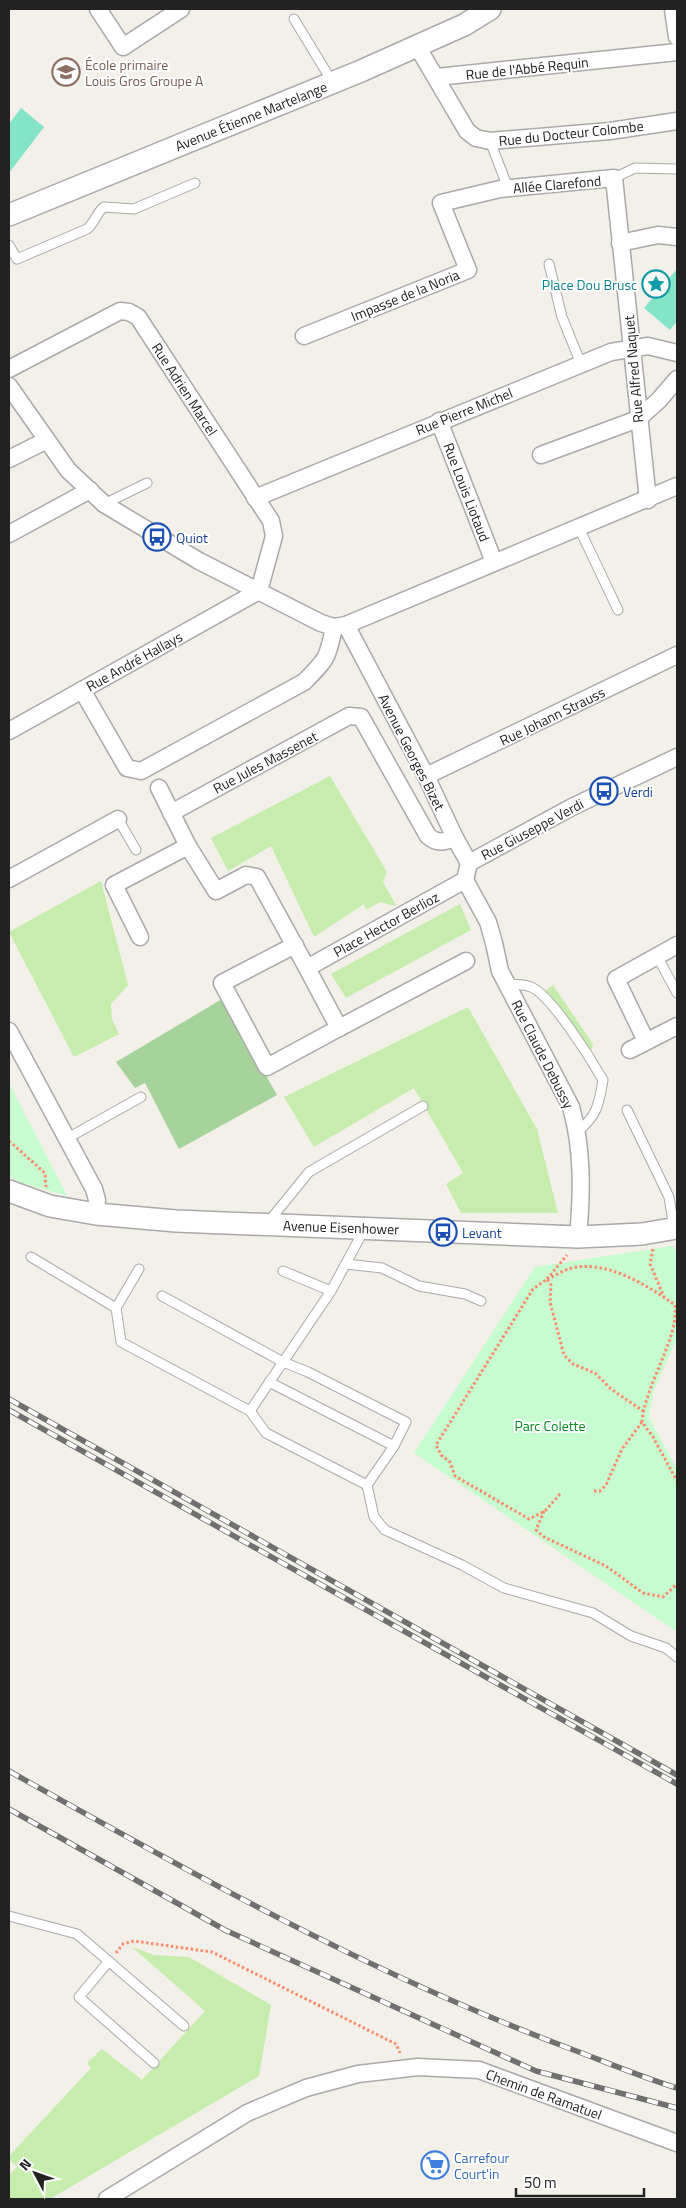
<svg xmlns="http://www.w3.org/2000/svg" width="686" height="2208" viewBox="0 0 686 2208" font-family="'Titillium Web',sans-serif">
<style>
.grass{fill:#c6edad}
.forest{fill:#a6d39c}
.park{fill:#c6fccf}
.pitch{fill:#84e4c8}
.lines{fill:none;stroke-linecap:round;stroke-linejoin:round}
.service-casing{stroke:#a9a9a9;stroke-width:11}
.minor-casing{stroke:#a9a9a9;stroke-width:19}
.tertiary-casing{stroke:#a9a9a9;stroke-width:24}
.path{stroke:#ff8a6d;stroke-width:3;stroke-dasharray:2.5 2.5;stroke-linecap:butt}
.service{stroke:#fff;stroke-width:9}
.minor{stroke:#fff;stroke-width:16}
.tertiary{stroke:#fff;stroke-width:21}
.rail-casing{stroke:#707070;stroke-width:5.5}
.rail{stroke:#fff;stroke-width:4;stroke-dasharray:11;stroke-linecap:butt}
.labels{text-anchor:middle;dominant-baseline:central;stroke-width:4;stroke-linejoin:round;paint-order:stroke}
.education-label{font-size:14px;fill:#785e54;stroke:#fff;text-anchor:start}
.street-label{font-size:14px;fill:#222;stroke:#fff}
.culture-label{font-size:14px;fill:#0d838f;stroke:#fff;text-anchor:end}
.transit-label{font-size:14px;fill:#164399;stroke:#fff;text-anchor:start}
.park-label{font-size:14px;fill:#07891f;stroke:#fff}
.shop-label{font-size:14px;fill:#366cbe;stroke:#fff;text-anchor:start}
</style>
<rect width="100%" height="100%" fill="#f2f0e8"/>
<!-- grass -->
<g class="grass">
<polygon points="330,776 387,872 383,882 396,905 395,906 380,902 366,910 364,904 314,937 271,846 228,871 211,838"/>
<polygon points="101,881 128,985 111,1004 112,1019 119,1034 74,1057 9,932"/>
<polygon points="460,904 471,930 346,998 331,974"/>
<polygon points="553,985 593,1044 592,1049 589,1049 545,991"/>
<polygon points="468,1007 537,1129 558,1213 461,1213 446,1184 463,1173 414,1088 314,1147 284,1097"/>
<polygon points="132,1947 154,1955 189,1957 271,2005 259,2076 50,2199 9,2199 9,2175 17,2167 9,2159 9,2156 91,2068 87,2063 102,2049 142,2080 205,2011"/>
</g>
<!-- forest -->
<polygon class="forest" points="222,999 277,1095 179,1149 145,1083 135,1088 116,1062"/>
<!-- park -->
<g class="park">
<polygon points="9,1083 67,1196 20,1182 9,1176"/>
<polygon points="672,1246 677,1251 677,1338 653,1392 649,1418 677,1469 677,1632 414,1453 535,1267"/>
</g>
<!-- pitch -->
<g class="pitch">
<polygon points="21,108 44,127 9,173 9,124"/>
<polygon points="677,269 677,321 670,330 644,308"/>
</g>
<g class="lines">
<!-- service casing -->
<g class="service-casing">
<g id="service">
<polyline points="294,19 333,83"/>
<polyline points="490,141 508,188"/>
<polyline points="614,178 635,168 677,169"/>
<path d="M 9,245 L 17,259 L 87,229 C 95,223 96,213 104,207 L 134,209 L 195,183"/>
<polyline points="549,264 562,317 581,364"/>
<polyline points="104,504 147,483"/>
<polyline points="579,528 618,610"/>
<polyline points="118,819 136,850"/>
<polyline points="657,956 677,993"/>
<path d="M 507,984 C 514,985 524,984 531,987 C 551,995 591,1059 603,1080 C 599,1103 598,1115 578,1131"/>
<polyline points="627,1110 669,1197 674,1228"/>
<polyline points="66,1139 141,1097"/>
<polyline points="272,1224 274,1215 309,1172 423,1106"/>
<polyline points="31,1257 116,1308 121,1342 250,1411 331,1291 365,1228"/>
<polyline points="346,1264 382,1268 419,1286 465,1294 481,1301"/>
<polyline points="283,1271 331,1291"/>
<polyline points="162,1296 283,1362 308,1372 406,1422 394,1446 269,1382"/>
<polyline points="116,1308 139,1269"/>
<polyline points="250,1411 266,1433 367,1485 394,1446"/>
<polyline points="367,1485 374,1517 385,1530 462,1565 504,1588 593,1613 631,1636 666,1648 677,1657"/>
<polyline points="9,1916 77,1934 184,2026"/>
<polyline points="109,1961 79,1997 154,2063"/>
</g>
</g>
<!-- minor casing -->
<g class="minor-casing">
<g id="minor">
<polyline points="98,9 123,47 181,9"/>
<polyline points="673,9 677,37"/>
<polyline points="417,46 467,131 476,138 490,141 610,131 677,121"/>
<polyline points="437,77 677,52"/>
<polyline points="620,243 658,235 677,237"/>
<polyline points="304,336 468,270 441,203 500,189 614,178 648,500"/>
<polyline points="9,369 120,311 129,312 138,317 271,521 274,536 259,591 9,731"/>
<polyline points="9,386 68,470 104,504 199,561 321,623 334,627 346,625 677,486"/>
<polyline points="439,421 494,562"/>
<polyline points="541,455 638,419 659,400 677,379"/>
<polyline points="9,459 47,440"/>
<polyline points="255,498 611,352 648,346 677,353"/>
<polyline points="9,534 90,490"/>
<polyline points="346,625 426,776 455,838 469,863 465,880"/>
<path d="M 82,690 L 127,768 L 141,771 L 304,682 C 327,659 328,658 334,627"/>
<polyline points="426,776 677,655"/>
<polyline points="159,788 188,846 216,891 246,875 257,877 307,968 465,880"/>
<path d="M 171,813 L 349,716 L 361,717 L 428,836 C 437,844 444,842 455,838"/>
<polyline points="469,863 572,807 677,757"/>
<polyline points="9,879 118,819"/>
<path d="M 465,880 L 488,922 L 494,943 L 500,971 L 571,1107 C 583,1149 582,1194 578,1237"/>
<polyline points="140,937 114,885 188,846"/>
<polyline points="295,945 222,983 267,1067 339,1028 307,968"/>
<polyline points="339,1028 466,961"/>
<polyline points="9,1031 94,1189 97,1200 96,1214"/>
<polyline points="646,1041 616,979 677,945"/>
<polyline points="630,1050 677,1026"/>
<polyline points="107,2199 247,2113 306,2088 358,2074 418,2067 479,2070 677,2143"/>
</g>
</g>
<!-- tertiary casing -->
<g class="tertiary-casing">
<g id="tertiary">
<polyline points="9,215 361,71 464,25 490,9"/>
<polyline points="9,1191 50,1206 96,1214 176,1221 578,1237 642,1234 677,1228"/>
</g>
</g>
<!-- path -->
<g class="path">
<polyline points="9,1141 45,1173 46,1187"/>
<polyline points="653,1249 650,1264 664,1297"/>
<path d="M 547,1279 C 555,1276 563,1270 572,1268 C 607,1260 647,1285 675,1305 C 679,1339 645,1384 642,1422 L 653,1437 L 677,1481"/>
<polyline points="547,1279 567,1255"/>
<polyline points="594,1491 600,1491 606,1485 622,1449 642,1422"/>
<polyline points="560,1494 545,1511 529,1519 455,1476 450,1462 441,1455 436,1445 533,1289 547,1279 551,1285 550,1302 564,1355 573,1364 595,1373 611,1389 643,1411"/>
<polyline points="544,1511 536,1530 544,1537 606,1566 643,1593 663,1597 677,1584"/>
<polyline points="116,1953 123,1944 134,1941 212,1952 396,2044 400,2053"/>
</g>
<!-- service -->
<use href="#service" class="service"/>
<!-- minor -->
<use href="#minor" class="minor"/>
<!-- tertiary -->
<use href="#tertiary" class="tertiary"/>
<!-- rail casing -->
<g class="rail-casing">
<g id="rail">
<polyline points="9,1399 677,1775"/>
<polyline points="9,1410 677,1784"/>
<path d="M 9,1771 C 192,1874 373,1975 571,2049 C 606,2062 641,2077 677,2088"/>
<polyline points="9,1809 225,1930 536,2071 677,2108"/>
</g>
</g>
<!-- rail -->
<use href="#rail" class="rail"/>
</g>
<!-- icons -->
<defs>
<g id="school-ring" transform="scale(1.4375)"><circle r="9.5" fill="#fff" stroke="#8d6e63" stroke-width="1.5"/><path d="M0-5L7-2L0 1L-7-2ZM-4 1L0 2.5L4 1V4Q0 6-4 4Z" fill="#8d6e63"/></g>
<g id="sight-ring" transform="scale(1.4375)"><circle r="9.5" fill="#fff" stroke="#0f9aa8" stroke-width="1.5"/><path d="M0-6L1.8-2.2L6-1.7L2.9 1.2L3.7 5.4L0 3.3L-3.7 5.4L-2.9 1.2L-6-1.7L-1.8-2.2Z" fill="#0f9aa8"/></g>
<g id="bus-ring" transform="scale(1.4375)"><circle r="9.5" fill="#fff" stroke="#1a4fb4" stroke-width="1.5"/><path d="M-5-6H5V4H4V6H2V4H-2V6H-4V4H-5ZM-3.5-4V0h7V-4ZM-3.5 1.2v1.5H-2V1.2ZM2 1.2v1.5H3.5V1.2Z" fill="#1a4fb4"/></g>
<g id="supermarket-ring" transform="scale(1.4375)"><circle r="9.5" fill="#fff" stroke="#3f7fe0" stroke-width="1.5"/><path d="M-6-5.5h2.5l.6 2H6L4.5 2H-2.5L-4.4-4H-6ZM-1.5 3.2a1.3 1.3 0 1 0 .1 0ZM3 3.2a1.3 1.3 0 1 0 .1 0Z" fill="#3f7fe0"/></g>
</defs>
<g fill-rule="evenodd">
<use href="#school-ring" x="66" y="72"/>
<use href="#sight-ring" x="656" y="284"/>
<use href="#bus-ring" x="157" y="537"/>
<use href="#bus-ring" x="604" y="791"/>
<use href="#bus-ring" x="443" y="1232"/>
<use href="#supermarket-ring" x="435" y="2165"/>
</g>
<g class="labels">
<!-- education labels -->
<g class="education-label">
<text x="85" y="64">École primaire<tspan x="85" dy="16">Louis Gros Groupe A</tspan></text>
</g>
<!-- street labels -->
<g class="street-label">
<text transform="translate(527 68) rotate(-6)">Rue de l'Abbé Requin</text>
<text transform="translate(251 116) rotate(-22)">Avenue Étienne Martelange</text>
<text transform="translate(571 133) rotate(-6)">Rue du Docteur Colombe</text>
<text transform="translate(557 184) rotate(-5)">Allée Clarefond</text>
<text transform="translate(405 295) rotate(-22)">Impasse de la Noria</text>
<text transform="translate(633 369) rotate(-95)">Rue Alfred Naquet</text>
<text transform="translate(185 389) rotate(57)">Rue Adrien Marcel</text>
<text transform="translate(464 411) rotate(-22)">Rue Pierre Michel</text>
<text transform="translate(467 492) rotate(69)">Rue Louis Liotaud</text>
<text transform="translate(134 661) rotate(-29)">Rue André Hallays</text>
<text transform="translate(552 716) rotate(-26)">Rue Johann Strauss</text>
<text transform="translate(412 752) rotate(63)">Avenue Georges Bizet</text>
<text transform="translate(265 762) rotate(-28)">Rue Jules Massenet</text>
<text transform="translate(532 829) rotate(-28)">Rue Giuseppe Verdi</text>
<text transform="translate(386 924) rotate(-29)">Place Hector Berlioz</text>
<text transform="translate(543 1054) rotate(63)">Rue Claude Debussy</text>
<text transform="translate(341 1227) rotate(2)">Avenue Eisenhower</text>
<text transform="translate(544 2094) rotate(20)">Chemin de Ramatuel</text>
</g>
<!-- culture labels -->
<g class="culture-label">
<text x="637" y="284">Place Dou Brusc</text>
</g>
<!-- transit labels -->
<g class="transit-label">
<text x="176" y="537">Quiot</text>
<text x="623" y="791">Verdi</text>
<text x="462" y="1232">Levant</text>
</g>
<!-- park labels -->
<g class="park-label">
<text x="550" y="1425">Parc Colette</text>
</g>
<!-- shop labels -->
<g class="shop-label">
<text x="454" y="2157">Carrefour<tspan x="454" dy="16">Court'in</tspan></text>
</g>
</g>
<!-- border -->
<rect width="686" height="2208" fill="none" stroke="#222222" stroke-width="20"/>
<!-- north arrow -->
<g transform="translate(35 2173) rotate(311)" stroke="#ffffff" stroke-width="4" paint-order="stroke">
<path d="M0-4L9 19L0 12L-9 19Z" fill="#222222"/>
<text y="-8" font-size="14" font-weight="bold" text-anchor="middle" fill="#222222">N</text>
</g>
<!-- scale -->
<path d="M516 2188v8h128v-8" fill="none" stroke="#222222" stroke-width="2.5"/>
<text x="524" y="2188" font-size="15" fill="#222222" stroke="#ffffff" stroke-width="4" paint-order="stroke">50 m</text>
</svg>
